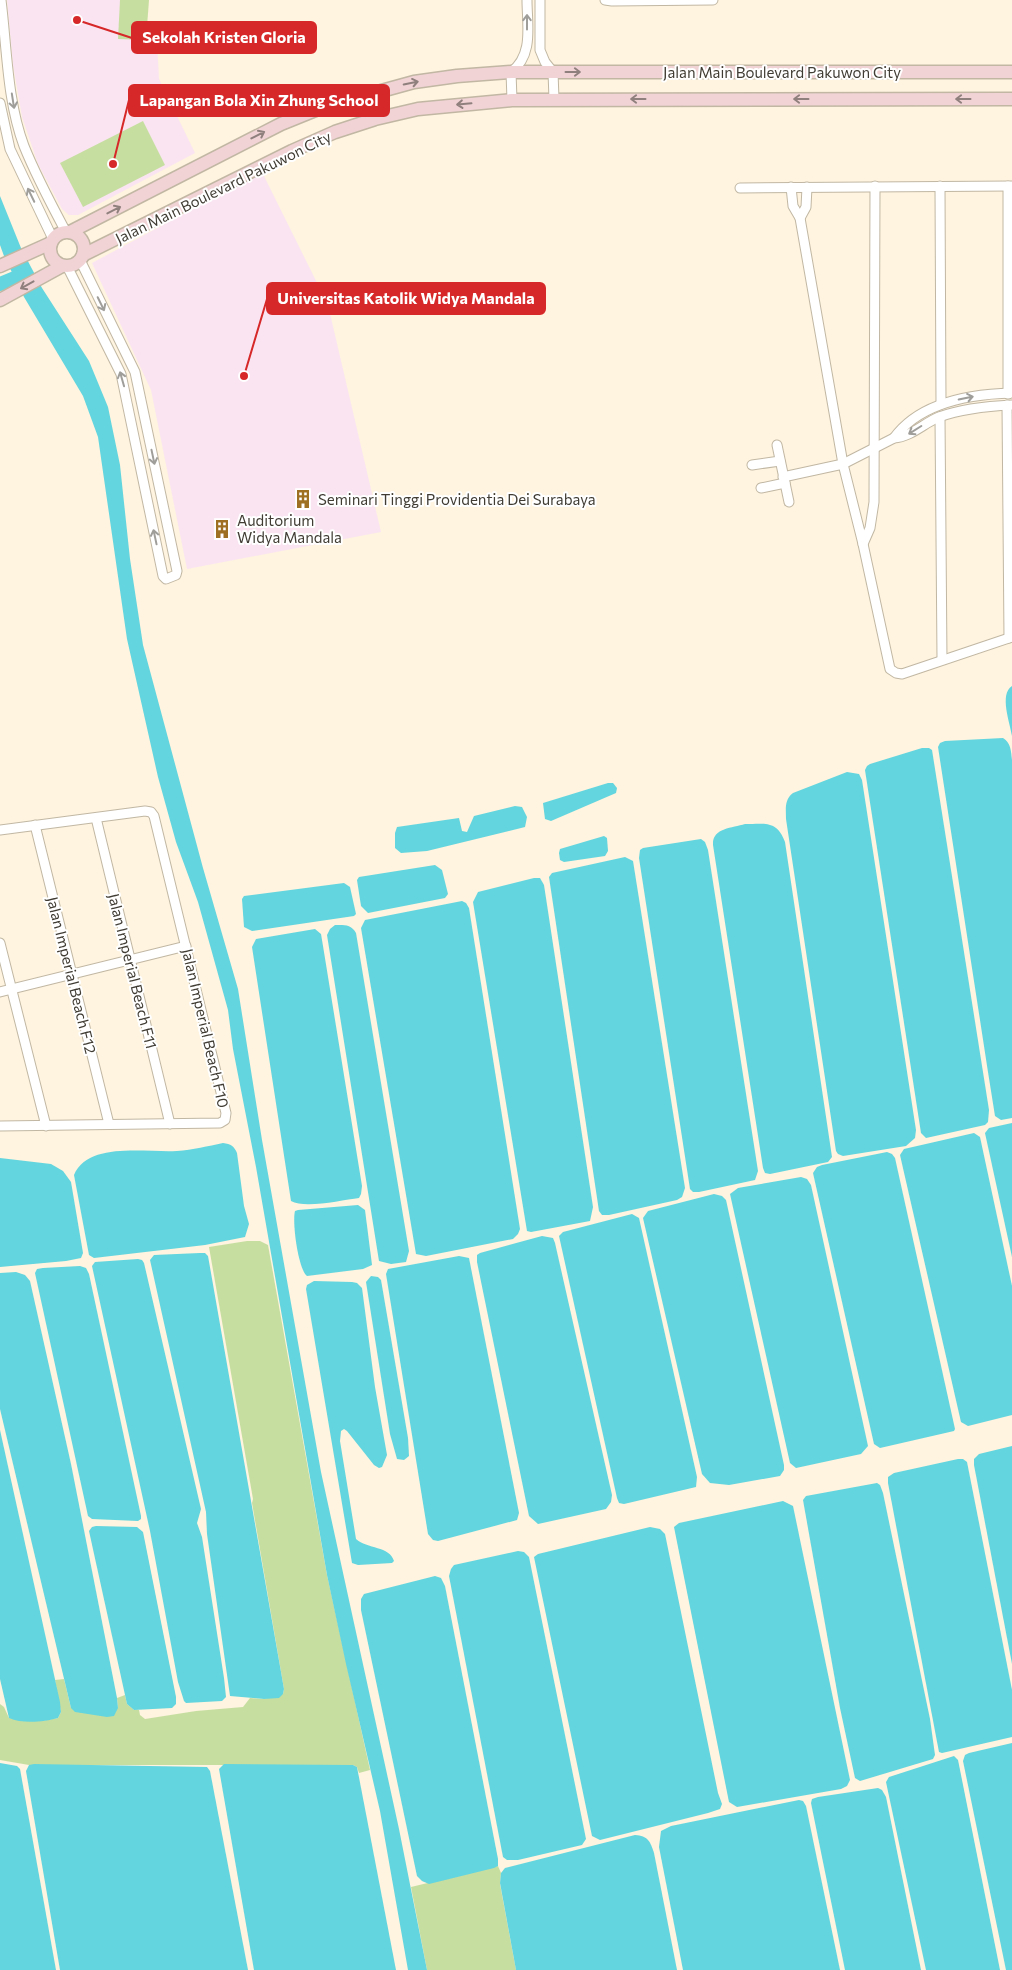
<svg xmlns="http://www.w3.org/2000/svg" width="1012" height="1970" viewBox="0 0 1012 1970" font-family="Commissioner,sans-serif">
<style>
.education{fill:#fae4f2}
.green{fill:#c7dea1}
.water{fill:#63d5de}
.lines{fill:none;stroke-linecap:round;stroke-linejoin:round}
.river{stroke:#63d5de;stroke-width:14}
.street-casing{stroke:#c1b7a3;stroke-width:11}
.secondary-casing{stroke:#c1b7a3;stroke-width:15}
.street{stroke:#fff;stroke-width:9}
.secondary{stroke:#f1d3d6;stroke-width:12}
.oneway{stroke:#a09e9a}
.oneway2{stroke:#90807d}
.labels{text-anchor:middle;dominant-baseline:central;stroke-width:4;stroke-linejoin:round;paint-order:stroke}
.street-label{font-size:15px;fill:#403c34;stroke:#fff}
.poi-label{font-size:15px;fill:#403c34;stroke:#fff;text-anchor:start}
.leader{fill:none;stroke:#d62828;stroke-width:2}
.callout-dot{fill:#d62828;stroke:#fff;stroke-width:2}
.callout{fill:#d62828;stroke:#d62828;stroke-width:2}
.callout-label{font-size:16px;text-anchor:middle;font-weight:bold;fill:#fff}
</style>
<rect width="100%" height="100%" fill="#fef4df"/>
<!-- education -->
<g class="education">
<polygon points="7,0 146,0 146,40 157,40 159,79 195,153 78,215 69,215 62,209 38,164 22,117 13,65"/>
<polygon points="262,172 328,305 381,532 187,569 151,390 92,263"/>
</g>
<!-- green -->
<g class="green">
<polygon points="120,0 149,0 146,40 118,39"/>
<polygon points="143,121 165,165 83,207 60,163"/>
<polygon points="247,1241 260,1241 268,1245 327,1575 370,1770 359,1773 357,1767 353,1765 29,1765 0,1760 0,1704 4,1707 9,1718 41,1721 58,1718 61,1712 55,1680 64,1679 71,1708 118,1708 117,1698 125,1695 127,1704 134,1710 139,1710 140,1715 145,1719 196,1711 243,1707 250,1698 264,1699 283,1694 284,1689 252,1503 253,1499 209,1247"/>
<polygon points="498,1866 501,1873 500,1884 516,1970 427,1970 411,1887"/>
</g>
<!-- water -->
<g class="water">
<polygon points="0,196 21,248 42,288 89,361 108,407 120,465 130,559 143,645 203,868 238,989 262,1140 321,1472 399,1829 427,1970 408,1970 380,1811 346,1664 327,1575 256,1167 233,1049 228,1010 198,902 176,842 158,777 127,639 98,437 83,396 24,297 4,256 0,245"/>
<path d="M 1012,686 L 1012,736 C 1010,723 999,694 1012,686 Z"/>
<path d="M 1003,738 C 1011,743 1011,751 1012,760 L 1012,1118 L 1001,1120 L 995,1116 L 988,1072 L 938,747 L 940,743 L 945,741 Z"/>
<polygon points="922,748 929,748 932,750 989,1110 988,1122 985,1125 926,1138 921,1133 865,770 867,766 870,764"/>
<path d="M 847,772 L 859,774 L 862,780 L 916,1130 L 915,1138 L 906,1146 L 843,1156 L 838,1154 L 836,1151 L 786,819 C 786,809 784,800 793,793 Z"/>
<polygon points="608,783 613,783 617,788 616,793 551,821 545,819 543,803"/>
<polygon points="515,806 522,807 527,817 525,827 427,851 401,853 395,848 395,833 397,827 459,818 462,831 467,832 474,816"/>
<path d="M 745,824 C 765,824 777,820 785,842 L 832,1157 L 828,1162 L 770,1174 L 765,1173 L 763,1168 L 713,845 C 712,828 732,828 745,824 Z"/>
<polygon points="604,836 607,838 608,851 605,856 564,862 560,860 559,853 560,849"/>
<polygon points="701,839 705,842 708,850 758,1171 755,1180 699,1192 693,1192 690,1189 639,858 640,850 643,848"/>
<polygon points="625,857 633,861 685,1188 682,1197 677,1200 609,1215 602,1215 599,1211 549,877 552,873"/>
<polygon points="435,865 442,870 448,894 445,898 368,913 361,906 357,880 359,877"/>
<polygon points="534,878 540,878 544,885 593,1207 590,1221 531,1232 527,1231 473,902 478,892"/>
<polygon points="344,883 350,887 356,914 354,916 252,931 244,927 242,899 244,896"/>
<polygon points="462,901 466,903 469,908 520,1229 518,1234 513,1239 426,1256 416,1254 361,928 365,920"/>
<path d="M 335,925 C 344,925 351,924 356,933 L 409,1251 L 406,1262 L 391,1264 L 379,1261 L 327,935 L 330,929 Z"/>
<path d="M 315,929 L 321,934 L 323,946 L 362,1186 L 361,1194 L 359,1198 C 342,1200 305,1209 291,1201 L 252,947 L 256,939 Z"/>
<polygon points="1012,1123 1012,1257 985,1133 989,1128"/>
<polygon points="974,1133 980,1137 1012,1286 1012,1415 968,1426 961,1422 900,1155 904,1149"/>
<path d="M 223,1143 C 231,1144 234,1146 237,1153 L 244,1206 L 249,1224 L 245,1237 L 205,1245 L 94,1258 L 89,1255 L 74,1175 C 88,1141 147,1153 177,1151 C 193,1150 208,1146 223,1143 Z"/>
<polygon points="887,1152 892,1154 895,1158 955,1429 954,1431 880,1448 874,1444 813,1173 817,1167 822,1165"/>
<polygon points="0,1158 51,1164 63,1171 71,1182 83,1253 81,1258 66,1261 0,1267"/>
<polygon points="801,1177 807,1179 811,1185 868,1446 861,1454 796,1468 790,1463 730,1194 738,1188"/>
<polygon points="714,1194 722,1196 726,1200 784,1465 784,1470 780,1476 729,1485 710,1483 702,1474 643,1218 648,1211"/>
<path d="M 358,1205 L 365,1210 L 372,1265 L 363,1269 L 307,1276 C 298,1269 292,1222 295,1211 L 298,1210 Z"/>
<polygon points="632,1214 639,1218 697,1477 696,1487 624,1504 619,1503 617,1498 559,1236 563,1232"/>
<polygon points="542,1236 553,1238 555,1243 612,1495 611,1502 606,1509 538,1524 529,1516 477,1262 477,1255 480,1253"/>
<polygon points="200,1253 205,1253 208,1256 284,1689 283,1694 279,1698 264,1699 230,1696 207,1534 206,1512 150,1260 154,1255"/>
<polygon points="459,1256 469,1258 519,1513 517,1520 438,1541 433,1540 428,1534 386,1274 388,1269"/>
<polygon points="138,1259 142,1260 144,1263 201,1509 197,1523 202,1537 224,1678 226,1697 222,1701 186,1703 184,1701 178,1682 150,1531 92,1266 95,1262"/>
<polygon points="80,1266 86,1268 89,1274 141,1516 141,1519 138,1521 92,1519 88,1516 35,1273 37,1269 43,1268"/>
<polygon points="16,1272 25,1275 30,1281 71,1464 117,1698 118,1708 114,1716 107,1717 75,1712 71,1708 0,1409 0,1273"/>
<polygon points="371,1276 378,1277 381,1280 408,1438 409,1456 404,1460 397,1459 390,1434 366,1282"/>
<path d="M 314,1281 L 352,1282 L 357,1283 L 362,1288 L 375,1387 L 387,1455 L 382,1467 L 379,1468 L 374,1465 L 347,1431 L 344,1429 L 341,1431 L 340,1441 L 356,1539 C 367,1549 390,1546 394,1561 L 392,1563 L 358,1565 L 352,1563 L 306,1289 L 307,1285 Z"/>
<path d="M 0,1430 L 60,1702 L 61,1712 L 58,1718 C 44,1722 22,1724 9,1718 L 0,1679 Z"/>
<polygon points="1012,1446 1012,1664 974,1465 974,1459 979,1454"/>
<polygon points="958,1459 963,1459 967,1462 1012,1690 1012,1737 942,1753 939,1752 888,1483 888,1477 894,1473"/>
<polygon points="877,1483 880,1485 883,1493 930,1719 935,1755 933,1759 860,1781 855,1778 840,1708 803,1500 806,1496"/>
<polygon points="783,1501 793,1506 850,1780 847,1786 841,1789 737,1807 729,1802 674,1527 679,1523"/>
<polygon points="96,1526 137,1527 143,1532 176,1697 176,1704 172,1708 134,1710 127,1704 89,1531 92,1527"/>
<polygon points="650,1527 660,1529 665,1534 718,1793 722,1804 720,1809 708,1813 600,1840 592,1836 534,1557 538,1554"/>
<polygon points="518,1551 524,1552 529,1557 586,1839 582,1845 518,1860 507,1860 503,1857 449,1576 451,1569 454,1565"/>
<polygon points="435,1576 441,1578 445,1586 498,1859 498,1866 494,1868 429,1884 422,1881 417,1876 361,1610 361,1599 364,1594"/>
<polygon points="1012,1743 1012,1970 1006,1970 963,1761 965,1755 969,1753"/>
<polygon points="954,1756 958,1760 1000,1970 926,1970 886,1782 889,1777"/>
<polygon points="0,1763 17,1766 20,1769 56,1970 0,1970"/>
<polygon points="34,1764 207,1767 210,1771 248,1970 60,1970 26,1771 29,1765"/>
<polygon points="224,1764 353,1765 357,1767 396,1970 254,1970 219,1769"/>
<polygon points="878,1788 882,1790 886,1797 921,1970 845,1970 811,1803 812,1799 818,1797"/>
<polygon points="799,1800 803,1801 806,1806 840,1970 683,1970 659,1847 661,1831 671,1826"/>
<path d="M 635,1835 C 648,1836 650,1841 654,1853 L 677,1970 L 516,1970 L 500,1883 L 501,1873 L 505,1868 Z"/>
</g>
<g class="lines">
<!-- river -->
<polyline class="river" points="0,284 22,275"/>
<!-- street casing -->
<g class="street-casing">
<g id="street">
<path d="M 1,0 C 7,48 7,101 24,146 C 36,176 51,204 66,232"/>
<polyline points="540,0 540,50 545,62 553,72 554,99"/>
<polyline points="605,0 612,1 713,0"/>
<path d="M 512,100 L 511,72 C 534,55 527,25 527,0"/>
<polyline points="0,103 10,149 53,239"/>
<polyline points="940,186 941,404"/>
<polyline points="791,187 793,206 800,218 843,464 863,544 890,669 896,673 902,674 1012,637"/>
<polyline points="740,188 1012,186"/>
<polyline points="800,218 806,207 807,187"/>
<polyline points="67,266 121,374 163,576 166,579 176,575 177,571 135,372 80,260"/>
<polyline points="1008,394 1008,186"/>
<polyline points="1007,405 1009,638"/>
<polyline points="940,417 942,659"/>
<path d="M 894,438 C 920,402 971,394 1012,393"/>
<polyline points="777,445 789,502"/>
<polyline points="752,465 780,461"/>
<path d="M 783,477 L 843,464 L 894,438 C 911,437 924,423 939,417 C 961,409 989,406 1012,405"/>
<polyline points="761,488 785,483"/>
<polyline points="863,544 870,528 874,502 875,186"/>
<polyline points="96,818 170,1124"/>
<polyline points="35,825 109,1124"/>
<polyline points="0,830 145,811 151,812 154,816 226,1113 225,1120 220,1123 0,1126"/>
<polyline points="0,943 46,1126"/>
<polyline points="0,992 186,946"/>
</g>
</g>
<!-- secondary casing -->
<g class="secondary-casing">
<g id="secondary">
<polyline points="70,232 281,124 323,107 414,82 457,76 511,72 1012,72"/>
<circle cx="67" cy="249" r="17"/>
<polyline points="83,255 292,151 335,132 375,119 418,109 512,100 1012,99"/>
<polyline points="0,266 51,243"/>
<polyline points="0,300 62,266"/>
</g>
</g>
<!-- street -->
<use href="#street" class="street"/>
<!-- secondary -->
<use href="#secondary" class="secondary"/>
</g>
<!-- one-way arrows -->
<defs><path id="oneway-shaft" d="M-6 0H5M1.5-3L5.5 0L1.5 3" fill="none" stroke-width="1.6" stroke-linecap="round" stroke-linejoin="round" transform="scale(1.25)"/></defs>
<g class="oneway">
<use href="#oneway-shaft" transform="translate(527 22) rotate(-90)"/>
<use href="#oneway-shaft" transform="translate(13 101) rotate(81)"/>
<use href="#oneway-shaft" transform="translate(31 195) rotate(-116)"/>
<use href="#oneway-shaft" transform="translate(101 304) rotate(64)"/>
<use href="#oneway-shaft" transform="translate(122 379) rotate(-106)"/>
<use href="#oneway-shaft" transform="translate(966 398) rotate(-12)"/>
<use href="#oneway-shaft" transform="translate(915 430) rotate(148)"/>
<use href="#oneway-shaft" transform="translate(153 457) rotate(78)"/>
<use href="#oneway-shaft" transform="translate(155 537) rotate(-102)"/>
</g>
<g class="oneway2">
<use href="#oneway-shaft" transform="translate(573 72)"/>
<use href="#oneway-shaft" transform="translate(411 83) rotate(-12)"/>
<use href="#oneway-shaft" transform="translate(638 99) rotate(180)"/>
<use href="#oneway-shaft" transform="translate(801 99) rotate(180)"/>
<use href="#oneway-shaft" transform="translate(963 99) rotate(180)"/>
<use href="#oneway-shaft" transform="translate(464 104) rotate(175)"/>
<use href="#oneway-shaft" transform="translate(258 135) rotate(-27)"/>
<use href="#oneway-shaft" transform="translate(114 210) rotate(-27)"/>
<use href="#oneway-shaft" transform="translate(27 285) rotate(151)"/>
</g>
<!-- icons -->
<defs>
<g id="building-bare" transform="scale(1.5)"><path d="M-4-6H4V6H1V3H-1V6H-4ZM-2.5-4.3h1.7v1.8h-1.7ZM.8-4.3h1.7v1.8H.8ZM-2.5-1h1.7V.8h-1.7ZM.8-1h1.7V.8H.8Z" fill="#9e7122" stroke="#fff" stroke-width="2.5" paint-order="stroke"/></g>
</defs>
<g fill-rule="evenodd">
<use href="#building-bare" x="303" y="499"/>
<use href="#building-bare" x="222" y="529"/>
</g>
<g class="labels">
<!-- street labels -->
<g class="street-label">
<text x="782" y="72">Jalan Main Boulevard Pakuwon City</text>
<text transform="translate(223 187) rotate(-26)">Jalan Main Boulevard Pakuwon City</text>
<text transform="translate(133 971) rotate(76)">Jalan Imperial Beach F11</text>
<text transform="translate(72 975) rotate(76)">Jalan Imperial Beach F12</text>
<text transform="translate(206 1028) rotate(77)">Jalan Imperial Beach F10</text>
</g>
<!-- poi labels -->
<g class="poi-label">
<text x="318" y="499">Seminari Tinggi Providentia Dei Surabaya</text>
<text x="237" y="520">Auditorium<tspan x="237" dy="17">Widya Mandala</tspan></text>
</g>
</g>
<!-- callouts -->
<path class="leader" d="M77 20L132 38M113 164L129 100M244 376L267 299"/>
<g class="callout-dot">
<circle cx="77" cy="20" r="5"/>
<circle cx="113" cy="164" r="5"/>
<circle cx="244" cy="376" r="5"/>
</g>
<g class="callout">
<rect x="132" y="22" width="184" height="31" rx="5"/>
<rect x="129" y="85" width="260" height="31" rx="5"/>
<rect x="267" y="283" width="278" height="31" rx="5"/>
</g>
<g class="callout-label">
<text x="224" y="43">Sekolah Kristen Gloria</text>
<text x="259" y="106">Lapangan Bola Xin Zhung School</text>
<text x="406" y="304">Universitas Katolik Widya Mandala</text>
</g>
</svg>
